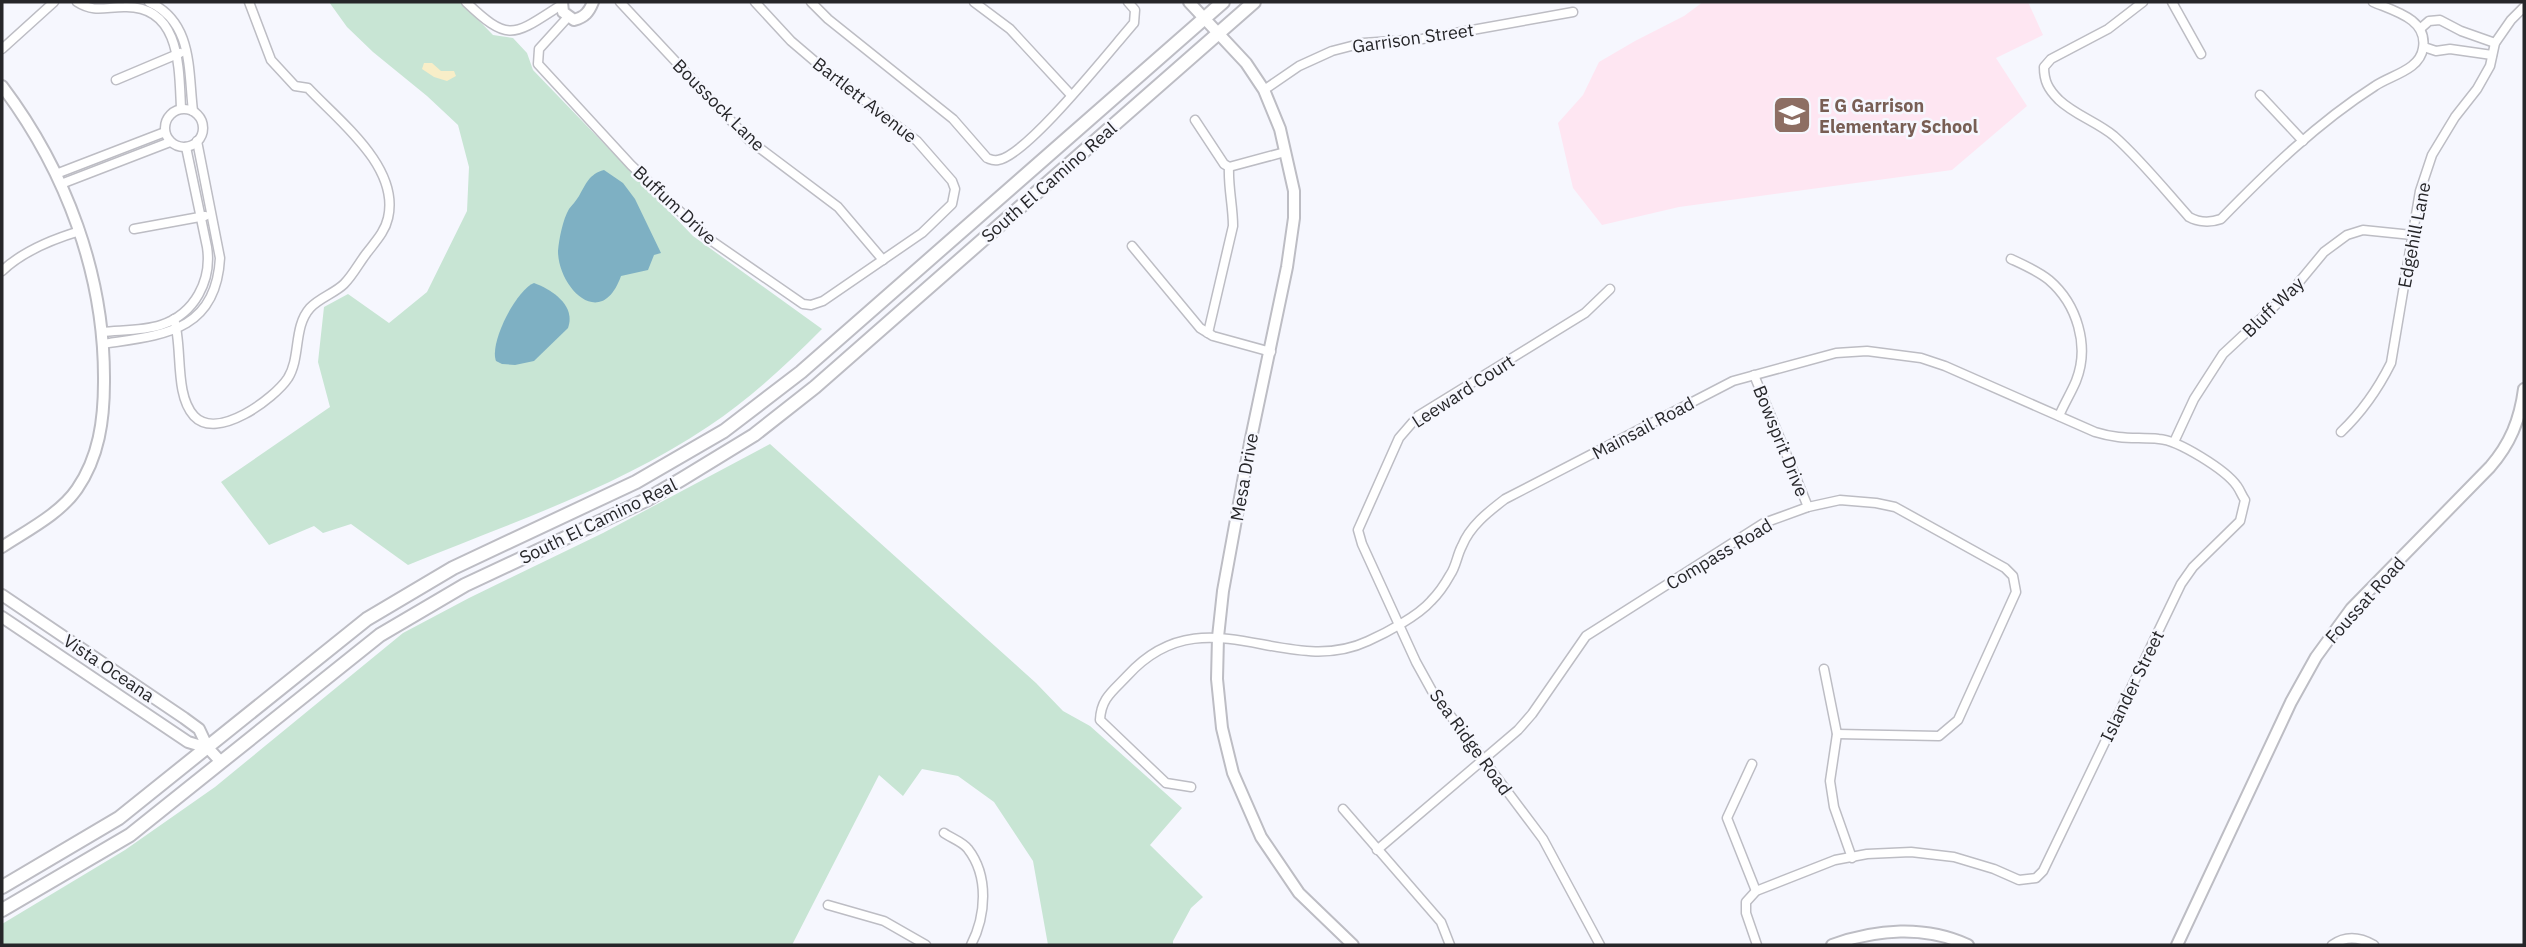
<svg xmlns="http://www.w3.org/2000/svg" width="2526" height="947" viewBox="0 0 2526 947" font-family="'IBM Plex Sans',sans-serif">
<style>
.education{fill:#fee6f2}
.green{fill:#c8e5d4}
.sand{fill:#f8eec8}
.water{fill:#7eb0c3}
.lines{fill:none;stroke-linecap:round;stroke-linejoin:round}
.street-casing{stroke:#bdbdc4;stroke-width:11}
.secondary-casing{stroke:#bdbdc4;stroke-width:14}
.primary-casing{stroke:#bdbdc4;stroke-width:16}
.street{stroke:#fff;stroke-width:8}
.secondary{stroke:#fff;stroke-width:10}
.primary{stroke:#fff;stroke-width:12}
.labels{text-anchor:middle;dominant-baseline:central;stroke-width:5;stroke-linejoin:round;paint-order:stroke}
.street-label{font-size:18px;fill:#262629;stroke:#f6f7fe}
.education-label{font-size:18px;font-weight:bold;fill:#785e54;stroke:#f6f7fe;text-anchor:start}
</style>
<rect width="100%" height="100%" fill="#f6f7fe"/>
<!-- education -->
<polygon class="education" points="1703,2 2028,2 2043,35 1996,58 2027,106 1952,170 1679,207 1602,225 1573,188 1558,123 1583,95 1599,62 1635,41 1684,16"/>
<!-- green -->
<g class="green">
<path d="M 329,2 L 461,2 L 493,35 L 513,38 L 527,53 L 533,70 L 693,236 L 822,329 C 787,364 750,399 709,426 C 617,488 510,523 408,565 L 351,524 L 323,533 L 314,526 L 269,545 L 221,482 L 330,407 L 318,362 L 324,307 L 348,294 L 389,323 L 427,292 L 467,211 L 469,167 L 458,125 L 427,96 L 373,52 L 347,27 Z"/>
<polygon points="770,444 1036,683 1063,711 1090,726 1182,808 1150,845 1203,897 1191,908 1173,941 1173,945 1048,945 1033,861 994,802 958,776 922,769 903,796 879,775 792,945 2,945 2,924 125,850 215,787 403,633 469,598 603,533"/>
</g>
<!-- sand -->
<polygon class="sand" points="424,63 432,63 441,71 454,71 456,76 447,81 434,77 422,69"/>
<!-- water -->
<g class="water">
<path d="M 604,170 L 623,183 L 635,199 L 661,253 L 654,255 L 648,270 L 621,276 C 601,332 558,287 558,251 C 559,239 563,219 569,209 C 572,205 576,201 579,196 C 586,184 589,174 604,170 Z"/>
<path d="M 534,283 C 553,290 576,306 568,328 L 534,361 L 515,365 L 502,364 L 496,361 C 489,343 516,290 534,283 Z"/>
</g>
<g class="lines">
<!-- street casing -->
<g class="street-casing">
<g id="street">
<path d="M 77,2 C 94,13 106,7 124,7 C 181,5 179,69 181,108"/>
<path d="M 149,2 C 193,22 188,69 193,111"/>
<path d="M 466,2 C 509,43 513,36 561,5"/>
<polyline points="620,2 749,140 838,207 883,260"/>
<path d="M 811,2 L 828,19 L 953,119 L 987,158 C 992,160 993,161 998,160 C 1027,156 1111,49 1134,23 L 1135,10 L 1128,2"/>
<polyline points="974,2 1010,29 1071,95"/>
<path d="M 2143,2 L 2108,29 L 2051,59 L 2044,67 C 2044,81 2048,89 2059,100 C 2075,115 2097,122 2114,136 C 2141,160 2164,189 2189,217 C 2198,222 2210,223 2221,219 C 2268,171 2317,123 2375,86 C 2391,75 2420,70 2423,48 C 2428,19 2394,11 2373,2"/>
<polyline points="2172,2 2201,54"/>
<polyline points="568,17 539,49 538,64 631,165 709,239 803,304 811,305 823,301 922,233 952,204 955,189 952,181 917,141 825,70 791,41 755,2"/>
<polyline points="2421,28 2429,21 2440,20 2461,31 2495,43"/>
<polyline points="2424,47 2436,51 2450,49 2492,55"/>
<polyline points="2,49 54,2"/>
<polyline points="116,80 180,53"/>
<polyline points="1264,90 1299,66 1332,51 1363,43 1422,39 1573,12"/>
<polyline points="2260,95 2303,141"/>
<circle cx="184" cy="128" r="19"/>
<path d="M 1195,120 L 1224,164 L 1229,167 C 1228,187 1233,206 1233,226 L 1208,333"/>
<polyline points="1229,167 1285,152"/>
<polyline points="56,174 165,132"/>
<polyline points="61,184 170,142"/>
<polyline points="134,229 205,216"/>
<polyline points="1132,246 1200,328 1213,336 1271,352"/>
<path d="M 2011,259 C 2024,265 2038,271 2049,280 C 2077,304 2090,346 2076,381 C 2071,393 2064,404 2059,416"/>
<path d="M 2,271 C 22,252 53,239 80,231"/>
<path d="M 174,319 C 183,347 174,394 194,416 C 217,441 274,399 288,378 C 301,357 293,327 310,308 C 319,298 335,293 344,284 C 353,275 359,263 366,254 C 375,242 385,232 388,218 C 400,167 339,121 308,88 L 295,86 L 271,60 L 249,2"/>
<path d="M 102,332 C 121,330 143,331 161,325 C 195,314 212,280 207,247 L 186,147"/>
<path d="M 103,344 C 161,335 216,333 220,258 L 197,141"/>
<polyline points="1754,375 1808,507"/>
<path d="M 2341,432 C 2362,412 2378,389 2391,363 L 2420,191 L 2432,155 L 2455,117 L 2477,89 L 2490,66 L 2495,43 L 2511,20 L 2524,7"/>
<polyline points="2174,442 2194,399 2223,354 2295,287 2324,252 2347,235 2363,230 2412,235"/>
<polyline points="1824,669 1837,734 1830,781 1834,807 1852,858"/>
<polyline points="1752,764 1727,818 1756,891"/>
<path d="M 1191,787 L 1166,783 L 1100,720 C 1101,698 1113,691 1127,676 C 1204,591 1285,680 1368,641 C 1386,633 1418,616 1431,601 C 1438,594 1445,584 1450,575 C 1456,567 1457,555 1462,546 C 1470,526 1488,512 1505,499 L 1733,381 L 1836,353 L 1867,351 L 1921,358 L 1945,366 L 2095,432 C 2121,440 2134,437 2159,439 C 2178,440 2226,470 2237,486 C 2240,490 2242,496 2245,500 L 2240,521 L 2193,567 L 2181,584 L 2043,871 L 2036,878 L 2019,880 L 1994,869 L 1954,857 L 1911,852 L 1867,854 L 1835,860 L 1756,891 L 1746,902 L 1746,913 L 1757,945"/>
<polyline points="1343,809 1441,922 1450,945"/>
<path d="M 944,833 C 951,838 963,842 968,849 C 989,876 986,916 971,945"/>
<polyline points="1377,850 1518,730 1532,714 1586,636 1764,523 1808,507 1840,500 1876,503 1895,507 2005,568 2013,576 2016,592 1958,720 1939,736 1837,734"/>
<polyline points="828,905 884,921 926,945"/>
<polyline points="1600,945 1543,839 1432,691 1416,662 1362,544 1358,530 1399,438 1418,416 1585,313 1610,289"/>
<path d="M 2332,945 C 2346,935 2360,937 2374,945"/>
</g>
</g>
<!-- secondary casing -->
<g class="secondary-casing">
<g id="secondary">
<path d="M 562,2 L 563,12 L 574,20 C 585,17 589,12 593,2"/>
<polyline points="1189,2 1246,63 1264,90 1280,129 1294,191 1294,218 1287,267 1250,443 1223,591 1218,637 1217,679 1222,728 1233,773 1261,837 1299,893 1353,945"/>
<path d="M 2,86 C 66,171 105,275 104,382 C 104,420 99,457 77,489 C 60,514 26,531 2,547"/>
<polyline points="2,595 184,718 199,729 208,748 221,762"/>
<polyline points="2,617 188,742 208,748"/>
<path d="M 1832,945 C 1876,929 1925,925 1968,945"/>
<path d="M 2177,945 L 2291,702 L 2316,657 L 2351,609 L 2490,467 C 2510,444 2520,420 2524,389"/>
</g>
</g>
<!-- primary casing -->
<g class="primary-casing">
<g id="primary">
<polyline points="2,887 119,818 367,619 453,568 636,482 724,431 801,372 1223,2"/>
<polyline points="2,910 130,835 380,635 465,585 646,500 682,479 754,435 815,387 1254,2"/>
</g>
</g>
<!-- street -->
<use href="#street" class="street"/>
<!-- secondary -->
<use href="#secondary" class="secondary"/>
<!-- primary -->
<use href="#primary" class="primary"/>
</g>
<!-- icons -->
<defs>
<g id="school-square" transform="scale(2.0125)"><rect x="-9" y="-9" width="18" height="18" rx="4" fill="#8d6e63" stroke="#f6f7fe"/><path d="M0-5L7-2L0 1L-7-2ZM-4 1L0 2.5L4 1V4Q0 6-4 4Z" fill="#fff"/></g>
</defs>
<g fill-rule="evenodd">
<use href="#school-square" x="1792" y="115"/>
</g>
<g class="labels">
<!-- street labels -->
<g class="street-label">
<text transform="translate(1413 38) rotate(-8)">Garrison Street</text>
<text transform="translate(865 100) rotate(38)">Bartlett Avenue</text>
<text transform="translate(719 105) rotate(45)">Boussock Lane</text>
<text transform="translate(1049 182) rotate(-41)">South El Camino Real</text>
<text transform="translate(675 205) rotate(43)">Buffum Drive</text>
<text transform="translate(2414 235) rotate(-79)">Edgehill Lane</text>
<text transform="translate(2273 307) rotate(-44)">Bluff Way</text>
<text transform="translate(1463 391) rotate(-33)">Leeward Court</text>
<text transform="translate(1643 428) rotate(-28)">Mainsail Road</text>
<text transform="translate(1781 441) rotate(68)">Bowsprit Drive</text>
<text transform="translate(1244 477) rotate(-80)">Mesa Drive</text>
<text transform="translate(598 521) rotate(-26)">South El Camino Real</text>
<text transform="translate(1719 554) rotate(-31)">Compass Road</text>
<text transform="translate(2365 600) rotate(-48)">Foussat Road</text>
<text transform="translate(109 668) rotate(34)">Vista Oceana</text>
<text transform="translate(2132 686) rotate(-64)">Islander Street</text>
<text transform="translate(1471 742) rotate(54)">Sea Ridge Road</text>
</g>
<!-- education labels -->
<g class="education-label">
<text x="1819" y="105">E G Garrison<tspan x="1819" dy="21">Elementary School</tspan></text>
</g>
</g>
<!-- border -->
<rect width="2526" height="947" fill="none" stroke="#262629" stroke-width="7"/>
</svg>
